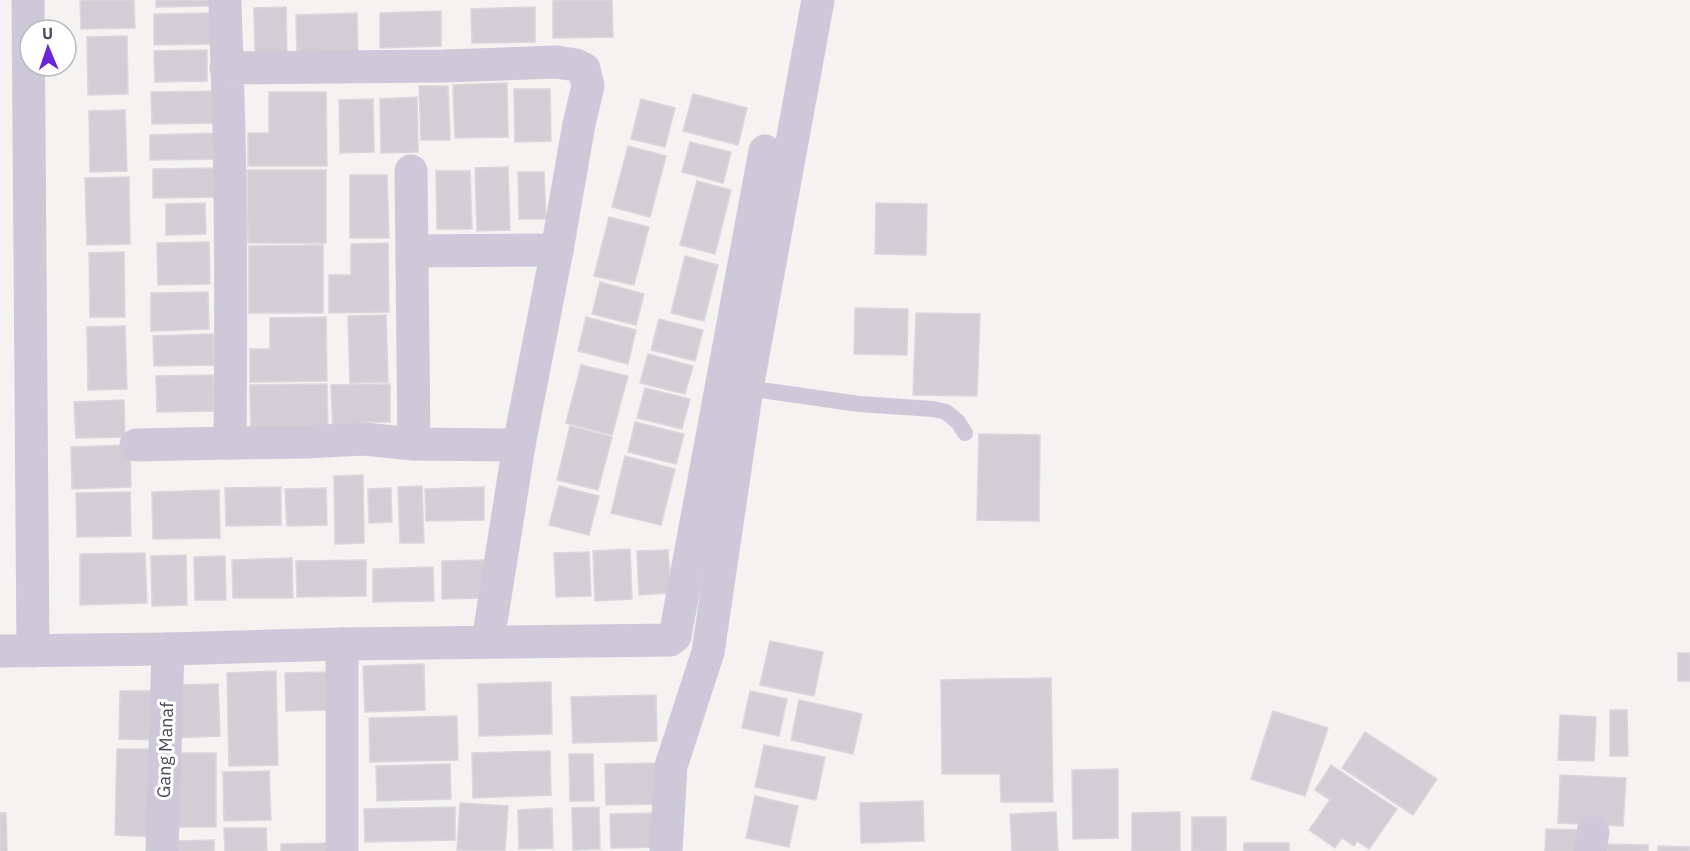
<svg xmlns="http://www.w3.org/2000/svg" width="1690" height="851" viewBox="0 0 1690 851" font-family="'IBM Plex Sans',sans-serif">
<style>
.building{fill:#d3ced6;stroke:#d9d6dc;stroke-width:1.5}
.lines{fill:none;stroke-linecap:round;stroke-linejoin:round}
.service{stroke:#cdc9d8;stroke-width:16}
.minor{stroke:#cdc9d8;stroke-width:33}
.labels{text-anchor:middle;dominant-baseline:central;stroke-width:6;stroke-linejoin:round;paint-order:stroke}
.street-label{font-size:18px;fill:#504a5e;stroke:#fff}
</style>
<rect width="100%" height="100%" fill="#f4f3f2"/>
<!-- building -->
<g class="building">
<polygon points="80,0 134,0 135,28 81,29"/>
<polygon points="156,0 209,0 209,6 156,7"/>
<polygon points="553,0 612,0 613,37 553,38"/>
<polygon points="286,7 287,57 255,58 254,8"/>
<polygon points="535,7 535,42 472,43 471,9"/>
<polygon points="441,11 441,46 380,48 380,13"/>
<polygon points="215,13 216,44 154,45 154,14"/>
<polygon points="357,13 358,60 297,61 296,15"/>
<polygon points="127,36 128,94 88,95 87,37"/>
<polygon points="207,50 207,81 155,82 154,51"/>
<polygon points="507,83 508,137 455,138 453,85"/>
<polygon points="419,86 448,86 450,140 421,140"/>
<polygon points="514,89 550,89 551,141 515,142"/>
<polygon points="217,91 218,123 152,124 151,92"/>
<polygon points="269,92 326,92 327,166 248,166 248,133 269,133"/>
<polygon points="693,94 747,108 738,145 683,131"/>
<polygon points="417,97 418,152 381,153 380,99"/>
<polygon points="373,99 374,152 340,153 339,100"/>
<polygon points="641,99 675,108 665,147 631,139"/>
<polygon points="125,110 127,171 90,172 89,111"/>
<polygon points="221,133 221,159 150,160 150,135"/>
<polygon points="690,142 731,152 723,183 682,172"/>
<polygon points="628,146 666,156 650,217 612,207"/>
<polygon points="508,167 510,230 477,231 475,168"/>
<polygon points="219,168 220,197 153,198 153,169"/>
<polygon points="247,170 326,170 326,243 248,243"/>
<polygon points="436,171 470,171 472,229 437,229"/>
<polygon points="518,172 544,172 546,219 519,219"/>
<polygon points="350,175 387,175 389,238 350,238"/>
<polygon points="129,177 130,244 87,245 85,178"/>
<polygon points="697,181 731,190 715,254 680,245"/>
<polygon points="205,203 206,234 166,235 166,204"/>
<polygon points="876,203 927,204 926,255 875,254"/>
<polygon points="609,217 649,227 634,285 594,276"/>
<polygon points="209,242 210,284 158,285 157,243"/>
<polygon points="388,243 389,312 329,313 329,275 351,275 351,244"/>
<polygon points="323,245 323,313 249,313 249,246"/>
<polygon points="124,252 125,317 90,317 89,253"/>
<polygon points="685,256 718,265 704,321 671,313"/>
<polygon points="600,282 644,294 636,325 592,314"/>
<polygon points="208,292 209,329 151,331 151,293"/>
<polygon points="855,308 908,309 907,355 854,354"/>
<polygon points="916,313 980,314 977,396 913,395"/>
<polygon points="386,315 388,382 350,383 348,316"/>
<polygon points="326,317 327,381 250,382 250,349 270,349 270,318"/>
<polygon points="586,317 636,330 628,364 578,351"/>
<polygon points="659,319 703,330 695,361 651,350"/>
<polygon points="125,326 127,389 88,390 87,327"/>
<polygon points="213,334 214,365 154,366 153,336"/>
<polygon points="648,354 693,366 685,394 640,383"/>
<polygon points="581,365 628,376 612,435 566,423"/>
<polygon points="213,375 214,411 157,412 156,376"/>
<polygon points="327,384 328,433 251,434 250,385"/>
<polygon points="390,384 390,422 361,422 361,435 333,435 331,385"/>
<polygon points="645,388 690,399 682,429 637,418"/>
<polygon points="124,400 125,437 76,438 74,402"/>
<polygon points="635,422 684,434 676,464 628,452"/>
<polygon points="570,426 612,437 598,490 557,480"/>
<polygon points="979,434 1040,435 1039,521 977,520"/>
<polygon points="130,445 131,487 72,489 71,447"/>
<polygon points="625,456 675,469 661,525 611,513"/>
<polygon points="363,475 364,543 335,544 334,476"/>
<polygon points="422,486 424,543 400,543 398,487"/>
<polygon points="559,486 599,496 589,535 549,525"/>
<polygon points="281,487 281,525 226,526 225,488"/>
<polygon points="484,487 484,520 426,521 425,489"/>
<polygon points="326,488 327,525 287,526 285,489"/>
<polygon points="391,488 392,522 369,523 368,489"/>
<polygon points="219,490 220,538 153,539 152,492"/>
<polygon points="130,492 131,536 77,537 76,493"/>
<polygon points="630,549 632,599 595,601 593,551"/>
<polygon points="668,550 671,593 639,595 637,551"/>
<polygon points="589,552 591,596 556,597 554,553"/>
<polygon points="145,553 147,603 80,605 80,554"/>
<polygon points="186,555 187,605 152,606 151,556"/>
<polygon points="225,556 226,600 195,600 194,557"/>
<polygon points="292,558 293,598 233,598 232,560"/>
<polygon points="366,560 366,596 297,597 296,561"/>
<polygon points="485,560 486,598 442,599 442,561"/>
<polygon points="433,567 434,601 373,602 373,569"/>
<polygon points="770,641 823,652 814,696 760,685"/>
<rect x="1678" y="653" width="12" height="28"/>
<polygon points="424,664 425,710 365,712 363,666"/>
<polygon points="276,671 278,765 229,766 227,673"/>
<polygon points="329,672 330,710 286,711 285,673"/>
<polygon points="1051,678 1053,802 1001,802 1000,774 942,774 941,680"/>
<polygon points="551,682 552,734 479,736 478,684"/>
<polygon points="218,684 220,736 175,738 173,685"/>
<polygon points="120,691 159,691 158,740 119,739"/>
<polygon points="750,691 787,699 779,736 742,728"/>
<polygon points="656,695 657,741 573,743 571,697"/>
<polygon points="799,700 862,714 853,754 791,740"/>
<polygon points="1610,710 1627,710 1628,756 1610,756"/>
<polygon points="1273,711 1328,728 1305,796 1251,779"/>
<polygon points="1560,715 1596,717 1594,761 1558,760"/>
<polygon points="457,716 458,760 370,762 369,718"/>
<polygon points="1365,732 1437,779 1413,815 1342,768"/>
<polygon points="764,745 825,757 816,800 755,787"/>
<polygon points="117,749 160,749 157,837 115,835"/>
<polygon points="550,751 551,795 473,798 472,753"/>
<rect x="175" y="753" width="41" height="74"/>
<polygon points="569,754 593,754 594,801 570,801"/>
<polygon points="660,763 661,804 606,805 605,764"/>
<polygon points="450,764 451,799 377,801 376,766"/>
<polygon points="1331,765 1397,809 1369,849 1357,841 1354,846 1342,838 1335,848 1309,830 1330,800 1315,790"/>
<polygon points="1118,769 1118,838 1073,839 1072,770"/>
<polygon points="269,771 271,820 224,821 223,772"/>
<polygon points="1560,775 1626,778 1623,826 1558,823"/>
<polygon points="755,796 798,806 789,847 746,838"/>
<polygon points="923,801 924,841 861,843 860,803"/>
<polygon points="460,803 508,806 505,851 457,850"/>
<polygon points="455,807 455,840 365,842 364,809"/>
<polygon points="599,807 600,849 573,850 572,808"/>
<polygon points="552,808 553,848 519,849 518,810"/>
<polygon points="1056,812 1058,851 1012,851 1010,814"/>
<polygon points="1180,812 1180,851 1132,851 1132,813"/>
<polygon points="0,813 6,813 7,851 0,851"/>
<polygon points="663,813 664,847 611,848 610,814"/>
<rect x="1192" y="817" width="34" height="34"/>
<polygon points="224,828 266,828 267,851 225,851"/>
<polygon points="1546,829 1580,830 1579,851 1545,851"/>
<polygon points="214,840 214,851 178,851 178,841"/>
<polygon points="333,843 333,851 281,851 281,844"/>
<rect x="1244" y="843" width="45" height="8"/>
<polygon points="1601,844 1648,845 1648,851 1600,851"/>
<polygon points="1658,846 1690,847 1690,851 1658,851"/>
</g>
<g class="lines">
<!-- service -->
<polyline class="service" points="747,388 859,404 933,409 946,412 958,422 965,433"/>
<!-- minor -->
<g class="minor">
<polyline points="28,0 33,651"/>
<path d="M 225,0 C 226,44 228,88 229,132 C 231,236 231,339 230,443 L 306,442 L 364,439 L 414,444 L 519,445 L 557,250 L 579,124 L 588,86 L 584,69 L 576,65 L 556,62 L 444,66 L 226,68"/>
<polyline points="411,171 414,444"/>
<polyline points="413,251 557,250"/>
<polyline points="136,445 230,443"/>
<polyline points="488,641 519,445"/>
<polyline points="342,644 342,851"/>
<polyline points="0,651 168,649 342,644 670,640 675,636 765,151"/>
<polyline points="162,851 168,649"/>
<polyline points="666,851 671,766 708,652 747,388 818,0"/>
<polyline points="1590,851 1593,832"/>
</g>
</g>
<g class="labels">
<!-- street labels -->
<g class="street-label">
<text transform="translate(165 750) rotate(-88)">Gang Manaf</text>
</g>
</g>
<!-- north arrow -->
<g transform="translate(48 48) rotate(358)"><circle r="28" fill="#ffffff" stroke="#b9b7bf" stroke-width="1.5"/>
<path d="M0-4.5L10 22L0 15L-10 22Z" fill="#6b26d9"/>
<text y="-9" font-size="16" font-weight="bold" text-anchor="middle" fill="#504a5e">U</text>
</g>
</svg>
